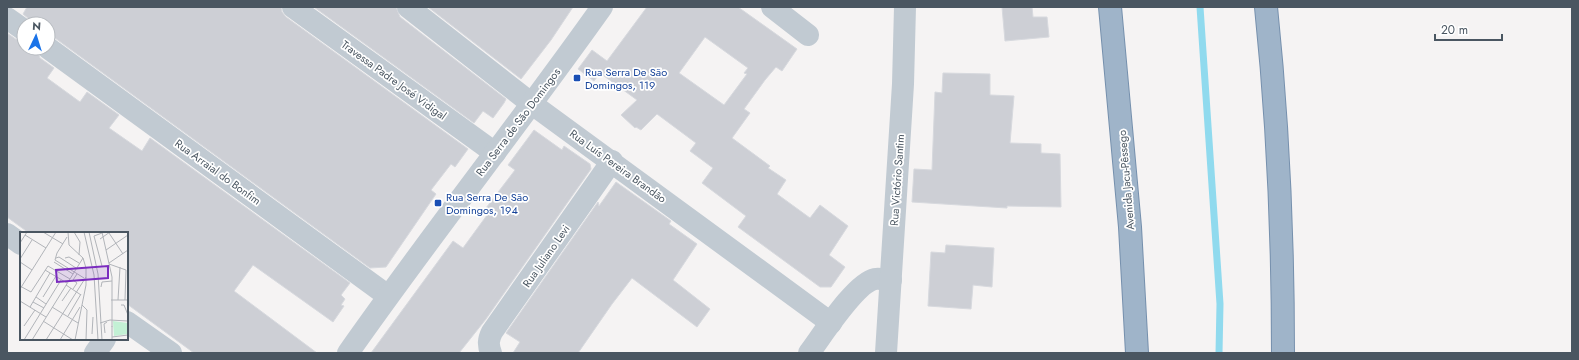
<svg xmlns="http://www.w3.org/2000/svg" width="1579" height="360" viewBox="0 0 1579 360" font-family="Jost,sans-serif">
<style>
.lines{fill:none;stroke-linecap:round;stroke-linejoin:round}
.stream{stroke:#90daee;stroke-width:7}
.building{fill:#cdcfd5;stroke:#d7d9de;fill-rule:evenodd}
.trunk-casing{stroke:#7690ad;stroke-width:24}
.minor{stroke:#c1cad2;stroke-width:22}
.tertiary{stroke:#c1cad2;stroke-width:22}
.trunk{stroke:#9fb4c9;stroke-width:22}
.transit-dot{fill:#1a4fb4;stroke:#fff;stroke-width:1.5}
.labels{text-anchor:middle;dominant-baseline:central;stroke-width:3.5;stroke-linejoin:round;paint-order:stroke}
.transit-label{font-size:11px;fill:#164399;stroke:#fff;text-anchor:start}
.street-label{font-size:11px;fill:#4a5661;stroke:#fff}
.inset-road{fill:none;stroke:#b1b4b9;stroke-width:1}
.view{fill:#7b2cbf;fill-opacity:0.15;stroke:#7b2cbf;stroke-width:2}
.inset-edge{fill:none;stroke:#4a5661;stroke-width:2}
</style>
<rect width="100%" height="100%" fill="#f5f3f3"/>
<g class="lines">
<!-- stream -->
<polyline class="stream" points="1200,7 1220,304 1219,353"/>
</g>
<!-- building -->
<g class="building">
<polygon points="27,7 281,7 282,12 286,17 468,149 455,167 451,164 431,190 436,194 386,267 370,268 55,38 48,36 48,24 35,24 23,14"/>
<polygon points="314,7 396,7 400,17 506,99 504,103 493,118 483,111 474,123"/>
<polygon points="428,7 573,7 551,40 521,79"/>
<path d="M 647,7 L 738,7 L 797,49 L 782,71 L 776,67 L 765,80 L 744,109 L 750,113 L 732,138 L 770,166 L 768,168 L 786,180 L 777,194 L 810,218 L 820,205 L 848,226 L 829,255 L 845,267 L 831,287 L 820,287 L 738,227 L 746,216 L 702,183 L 713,168 L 690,151 L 696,143 L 657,114 L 641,130 L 636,127 L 635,128 L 621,115 L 637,100 L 600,73 L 594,81 L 578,69 L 592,50 L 607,61 ZM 705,37 L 748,68 L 744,73 L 747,74 L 724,105 L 679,73 Z"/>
<polygon points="1002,7 1032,7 1033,17 1047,17 1049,37 1005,41"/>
<polygon points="7,33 17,40 24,42 24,48 36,48 40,58 54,68 47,78 80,102 87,92 119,115 109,128 142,151 150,138 350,283 341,295 345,299 341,305 344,306 333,322 253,265 234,291 317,353 194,353 127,304 127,233 29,233 7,217"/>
<polygon points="943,73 990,74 990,95 1014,96 1010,143 1041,144 1041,153 1060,154 1061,207 1007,206 1007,208 912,202 914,169 932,170 935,92 942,93"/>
<polygon points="534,130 562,150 564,146 590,164 591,169 486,319 459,353 371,353 453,241 463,248 490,211 486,208 515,170 508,165"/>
<polygon points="616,182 671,221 669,224 697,244 673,280 710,309 697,327 632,278 612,304 578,353 513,353 520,342 506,333 598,202 599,206"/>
<polygon points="946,245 994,248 992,287 973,285 971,309 928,306 931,252 945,253"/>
</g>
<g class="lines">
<!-- trunk casing -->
<g class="trunk-casing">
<g id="trunk">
<polyline points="1110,7 1130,227 1137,353"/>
<path d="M 1266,7 C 1278,122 1283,237 1283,353"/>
</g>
</g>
<!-- minor -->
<g class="minor">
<polyline points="293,7 495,153"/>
<polyline points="408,7 532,104 831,323"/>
<polyline points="772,7 808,35"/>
<polyline points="7,18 24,30"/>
<polyline points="48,48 388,296"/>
<polyline points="7,234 21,244"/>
<polyline points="127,322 171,353"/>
<polyline points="95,353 105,339"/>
<path d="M 348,353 C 430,236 519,124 602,7"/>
<path d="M 491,353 C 488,345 488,340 492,332 L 612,161"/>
<path d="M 809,353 C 822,336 855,283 875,279 C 880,278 886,280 891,280"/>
</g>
<!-- tertiary -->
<polyline class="tertiary" points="886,353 903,84 905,7"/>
<!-- trunk -->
<use href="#trunk" class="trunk"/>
</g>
<!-- markers -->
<g class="transit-dot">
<rect x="573" y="74" width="8" height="8" rx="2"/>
<rect x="434" y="199" width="8" height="8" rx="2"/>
</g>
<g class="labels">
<!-- transit labels -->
<g class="transit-label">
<text x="585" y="72">Rua Serra De São<tspan x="585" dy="13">Domingos, 119</tspan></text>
<text x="446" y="197">Rua Serra De São<tspan x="446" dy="13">Domingos, 194</tspan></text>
</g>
<!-- street labels -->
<g class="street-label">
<text transform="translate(394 80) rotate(36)">Travessa Padre José Vidigal</text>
<text transform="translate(518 122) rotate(-53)">Rua Serra de São Domingos</text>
<text transform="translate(618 166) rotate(36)">Rua Luís Pereira Brandão</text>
<text transform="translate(218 172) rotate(36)">Rua Arraial do Bonfim</text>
<text transform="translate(897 180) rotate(-86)">Rua Victório Santim</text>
<text transform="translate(1126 180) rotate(-95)">Avenida Jacu-Pêssego</text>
<text transform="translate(546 256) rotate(-55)">Rua Juliano Levi</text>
</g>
</g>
<!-- overview -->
<g transform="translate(20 232)">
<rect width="108" height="108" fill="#f5f3f3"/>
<path d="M 93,89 L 108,91 L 108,102 L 94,104 Z" fill="#c3f1d5"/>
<path class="inset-road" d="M 23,0 L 43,12M 48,0 L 49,13 L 63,26 L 66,36 L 66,53 L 55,108M 54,0 L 60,10 L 59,23M 64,0 L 74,43 L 78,108M 69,0 L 78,42 L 82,108M 82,0 L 92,45 L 92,95M 89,1 L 103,22M 5,3 L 26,16M 47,5 L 37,21 L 35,28 L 64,46M 80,7 L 90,0M 0,11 L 7,0M 86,18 L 108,3M 36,26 L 39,25 L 56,36M 45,26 L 49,25 L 59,31M 0,27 L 12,8M 0,30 L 12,38M 34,30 L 53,42M 89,31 L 108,18M 89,32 L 106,38M 82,34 L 74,4 L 82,1M 25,38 L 47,51M 46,53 L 61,63M 0,54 L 11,60 L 28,34 L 50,47M 81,55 L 82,50 L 92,49M 0,57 L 36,0M 53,57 L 57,51 L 53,48 L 57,42M 16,65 L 26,72M 23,65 L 36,44M 91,68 L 108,68M 98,68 L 100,35M 105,68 L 106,38M 0,69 L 26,85M 42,69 L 51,56M 13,70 L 24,76M 62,73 L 67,78 L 66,108M 101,73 L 104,73 L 108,83M 10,75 L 30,41M 32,75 L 58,91M 48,84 L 61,62M 23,89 L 53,108M 80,91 L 90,88 L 108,89M 4,94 L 15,78M 92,94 L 92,108M 85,101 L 84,92 L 87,90M 72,102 L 73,85M 92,105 L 108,103M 4,108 L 41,48M 12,108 L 63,26M 26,108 L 66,45M 40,108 L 60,75"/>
<path class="view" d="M 88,34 L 88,46 L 37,50 L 36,38 Z"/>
<rect width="108" height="108" class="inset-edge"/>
</g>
<!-- border -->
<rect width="1579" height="360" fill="none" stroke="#4a5661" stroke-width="16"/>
<!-- north arrow -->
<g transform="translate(36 36) rotate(4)"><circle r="19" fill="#ffffff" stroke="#b7bbc0"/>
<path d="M0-3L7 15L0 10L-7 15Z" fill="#1a73e8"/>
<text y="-6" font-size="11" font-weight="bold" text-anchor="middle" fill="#4a5661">N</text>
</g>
<!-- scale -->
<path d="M1435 34v6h67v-6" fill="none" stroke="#4a5661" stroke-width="2"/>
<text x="1441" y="34" font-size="12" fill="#4a5661" stroke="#ffffff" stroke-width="3" paint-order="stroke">20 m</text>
</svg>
